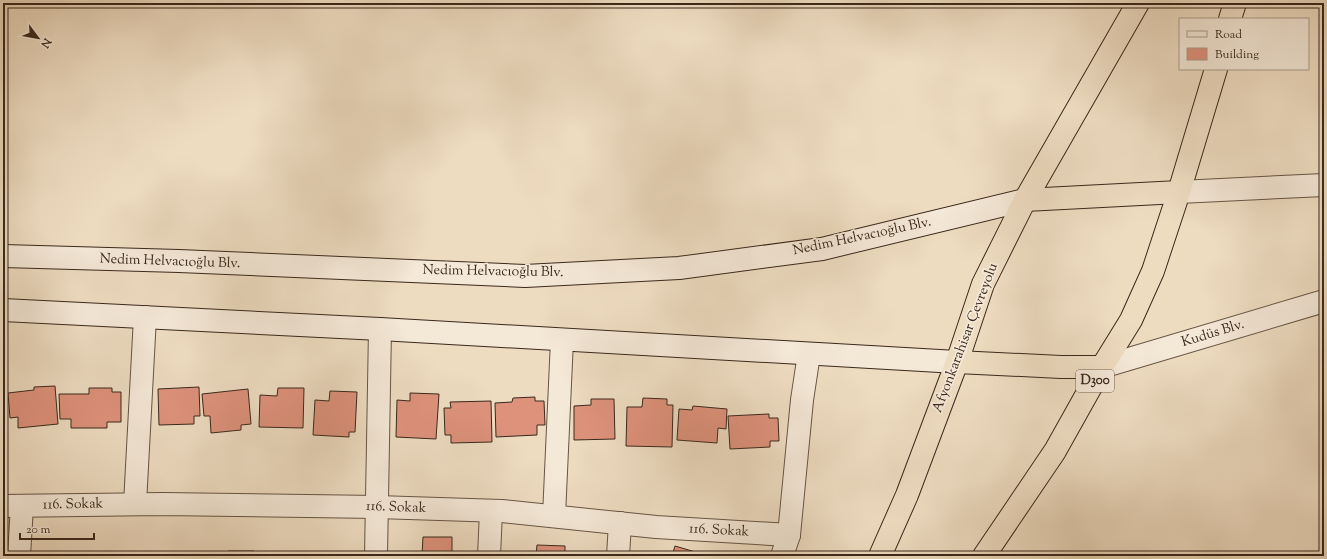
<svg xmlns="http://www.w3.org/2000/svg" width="1327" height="559" viewBox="0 0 1327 559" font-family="'Sorts Mill Goudy',serif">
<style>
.building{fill:#de927c;stroke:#3a281c}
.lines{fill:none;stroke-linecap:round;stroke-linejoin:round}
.minor-casing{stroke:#675545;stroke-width:24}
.tertiary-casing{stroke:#675545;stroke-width:24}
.secondary-casing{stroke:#3a281c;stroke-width:24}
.trunk-casing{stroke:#3a281c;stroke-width:24}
.minor{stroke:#f4e8d7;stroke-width:22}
.tertiary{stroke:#f4e8d7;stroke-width:22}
.secondary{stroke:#f4e8d7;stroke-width:22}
.trunk{stroke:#eedcc1;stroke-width:22}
.labels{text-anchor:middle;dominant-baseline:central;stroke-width:3.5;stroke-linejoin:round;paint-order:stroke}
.shield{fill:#f4e8d7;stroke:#726254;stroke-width:1}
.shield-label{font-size:13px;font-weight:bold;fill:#3a281c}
.street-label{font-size:14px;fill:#3a281c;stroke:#f4e8d7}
</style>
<rect width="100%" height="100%" fill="#eedcc1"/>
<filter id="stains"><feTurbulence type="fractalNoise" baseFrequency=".005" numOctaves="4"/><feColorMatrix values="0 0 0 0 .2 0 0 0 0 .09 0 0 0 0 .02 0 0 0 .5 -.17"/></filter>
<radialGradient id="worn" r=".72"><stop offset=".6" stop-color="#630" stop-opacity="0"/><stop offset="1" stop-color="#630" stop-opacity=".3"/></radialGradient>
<!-- building -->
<g class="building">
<rect x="3" y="383" width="2" height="37"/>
<polygon points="55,386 58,424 18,428 18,417 10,418 8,393 34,390 34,387"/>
<polygon points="199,387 200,416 194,416 194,424 159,425 158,389"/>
<polygon points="89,388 112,388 112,392 121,392 121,422 107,422 107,428 71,428 71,419 60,419 59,394 89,394"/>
<polygon points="278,388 304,388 303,428 259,427 260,395 277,396"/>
<polygon points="248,389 251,424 241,425 241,430 211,433 210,416 204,416 202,394"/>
<polygon points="330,391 357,392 355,432 349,432 349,437 313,435 315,400 329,401"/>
<polygon points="410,393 439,394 436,439 396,437 397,400 410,401"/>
<polygon points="535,397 535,401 544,401 545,425 537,425 537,435 496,437 495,403 512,402 513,398"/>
<polygon points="643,398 667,399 667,405 673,405 672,447 626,446 627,407 642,407"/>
<polygon points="591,399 614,399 615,439 574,440 574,406 591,405"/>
<polygon points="491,401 492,442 451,443 451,435 445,435 444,408 451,408 450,402"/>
<polygon points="693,406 727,409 726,429 718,428 717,443 677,440 679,409 692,410"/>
<polygon points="769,414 769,418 778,418 779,441 770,441 770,447 730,449 728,416"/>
<polygon points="423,537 452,537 452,556 419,556 419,555 422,555"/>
<polygon points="537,545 565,546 565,556 536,556"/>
<polygon points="675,546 709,556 672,556"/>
<polygon points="228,551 254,551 254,556 227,556"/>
<rect x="279" y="554" width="36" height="2"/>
</g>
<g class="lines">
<!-- minor casing -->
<g class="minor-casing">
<g id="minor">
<polyline points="135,504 145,317"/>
<polyline points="3,506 162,504 377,507 502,511 656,527 789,535"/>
<polyline points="554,516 562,340"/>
<polyline points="19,556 22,506"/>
<polyline points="376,556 380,329"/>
<polyline points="489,556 491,511"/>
<polyline points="618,556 620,523"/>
<polyline points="782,556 789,535 802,400 809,354"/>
</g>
</g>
<!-- tertiary casing -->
<g class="tertiary-casing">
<g id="tertiary">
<polyline points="1179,192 1324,185"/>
<polyline points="1102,367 1324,301"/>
</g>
</g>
<!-- secondary casing -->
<g class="secondary-casing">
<g id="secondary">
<polyline points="3,256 179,261 525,276 679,268 822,249 1025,200"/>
<polyline points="3,310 380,329 957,362"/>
</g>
</g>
<!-- trunk casing -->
<g class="trunk-casing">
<g id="trunk">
<polyline points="1230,19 1235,3"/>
<polyline points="1025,200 1179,192"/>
<polyline points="957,362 1061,367 1102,367"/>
<polyline points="880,556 907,495 957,362 983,284 1025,200 1138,3"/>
<polyline points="984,556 1055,451 1102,367 1131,320 1153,271 1179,192 1216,69"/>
</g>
</g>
<!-- minor -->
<use href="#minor" class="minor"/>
<!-- tertiary -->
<use href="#tertiary" class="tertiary"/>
<!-- secondary -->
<use href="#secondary" class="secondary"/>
<!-- trunk -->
<use href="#trunk" class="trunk"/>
</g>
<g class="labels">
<!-- shield labels -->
<rect class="shield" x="1076" y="370" width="38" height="22" rx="3"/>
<g class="shield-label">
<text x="1095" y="381">D300</text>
</g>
<!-- street labels -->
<g class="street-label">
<text transform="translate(862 237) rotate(-12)">Nedim Helvacıoğlu Blv.</text>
<text transform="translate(170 262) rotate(2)">Nedim Helvacıoğlu Blv.</text>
<text transform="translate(493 272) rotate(1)">Nedim Helvacıoğlu Blv.</text>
<text transform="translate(1213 334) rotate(-17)">Kudüs Blv.</text>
<text transform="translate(966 338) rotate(-69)">Afyonkarahisar Çevreyolu</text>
<text transform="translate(73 505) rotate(-1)">116. Sokak</text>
<text transform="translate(396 508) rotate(2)">116. Sokak</text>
<text transform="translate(719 531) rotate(3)">116. Sokak</text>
</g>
</g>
<!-- margin -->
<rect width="1327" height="559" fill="none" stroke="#eedcc1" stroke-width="16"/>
<rect x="4" y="4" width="1319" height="551" fill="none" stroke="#3a281c" stroke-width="2"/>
<rect x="8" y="8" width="1311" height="543" fill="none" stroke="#3a281c"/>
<!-- legend -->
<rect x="1179" y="18" width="130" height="52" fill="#f4e8d7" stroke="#aa9b8c"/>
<rect x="1187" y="31" width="20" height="6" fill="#f4e8d7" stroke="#aa9b8c"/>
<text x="1215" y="38" font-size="12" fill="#3a281c">Road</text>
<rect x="1187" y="48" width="20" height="12" fill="#de927c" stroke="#aa9b8c"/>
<text x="1215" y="58" font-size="12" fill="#3a281c">Building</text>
<!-- north arrow -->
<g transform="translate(38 38) rotate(122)" stroke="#f4e8d7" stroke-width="3" paint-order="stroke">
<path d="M0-3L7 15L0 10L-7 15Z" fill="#3a281c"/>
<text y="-6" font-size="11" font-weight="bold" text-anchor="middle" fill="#3a281c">N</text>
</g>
<!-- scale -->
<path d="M20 533v6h74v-6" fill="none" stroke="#3a281c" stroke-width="2"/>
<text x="26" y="533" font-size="12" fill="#3a281c" stroke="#f4e8d7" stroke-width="3" paint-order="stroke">20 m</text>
<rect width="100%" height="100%" filter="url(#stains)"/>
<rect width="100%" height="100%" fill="url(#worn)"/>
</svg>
